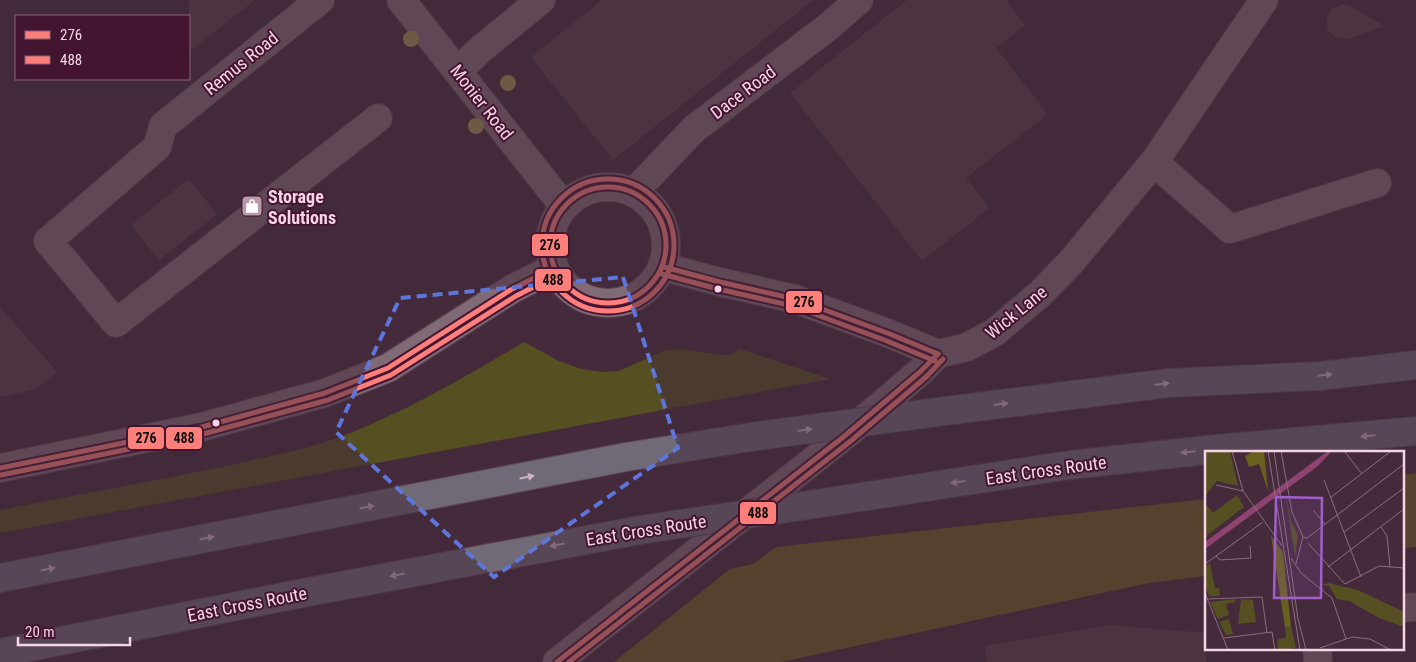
<svg xmlns="http://www.w3.org/2000/svg" width="1416" height="662" viewBox="0 0 1416 662" font-family="'Roboto Condensed',sans-serif">
<style>
.green{fill:#554f21}
.forest{fill:#68601f}
.building{fill:#5a3e4a}
.lines{fill:none;stroke-linecap:round;stroke-linejoin:round}
.minor-casing{stroke:#5d4654;stroke-width:30}
.highway-casing{stroke:#5d4654;stroke-width:30}
.minor{stroke:#806a76;stroke-width:28}
.highway{stroke:#706976;stroke-width:28}
.highway-bridge-casing{stroke:#5d4654;stroke-width:30;stroke-linecap:butt}
.highway-bridge{stroke:#706976;stroke-width:28}
.bus-1-casing{stroke:#441531;stroke-width:9}
.bus-2-casing{stroke:#441531;stroke-width:9}
.bus-1{stroke:#fd7e7b;stroke-width:5}
.bus-2{stroke:#fd7e7b;stroke-width:5}
.tree{fill:#a39352}
.oneway{fill:#cdb5c4}
.marked{fill:none;stroke:#5e76dc;stroke-width:4;stroke-dasharray:10 6;stroke-linejoin:round}
.bus-dot{fill:#f5d5e5;stroke:#441531;stroke-width:2}
.labels{text-anchor:middle;dominant-baseline:central;stroke-width:4;stroke-linejoin:round;paint-order:stroke}
.street-label{font-size:18px;fill:#f5d5e5;stroke:#441531}
.poi-label{font-size:18px;font-weight:bold;fill:#f5d5e5;stroke:#441531;text-anchor:start}
.inset-road{fill:none;stroke:#8b6e7e;stroke-width:1}
.view{fill:#a05fca;fill-opacity:0.15;stroke:#a05fca;stroke-width:2.5}
.inset-edge{fill:none;stroke:#f5d5e5;stroke-width:2.5}
.line-badge{stroke:#441531;stroke-width:2}
.pale-badge-label{font-size:14px;text-anchor:middle;font-weight:bold;fill:#111}
</style>
<rect width="100%" height="100%" fill="#442a3a"/>
<!-- green -->
<path class="green" d="M 524,342 L 557,360 L 581,369 L 602,372 L 619,371 L 666,350 L 681,349 L 721,355 L 730,355 L 740,349 L 830,379 L 0,533 L 0,510 C 75,495 151,482 226,466 C 265,457 306,450 343,436 C 407,411 465,377 524,342 Z"/>
<!-- forest -->
<g class="forest">
<polygon points="1416,473 1416,547 1402,549 1402,475"/>
<polygon points="1206,499 1206,576 1149,583 781,662 614,662 730,569 753,564 776,547"/>
</g>
<!-- building -->
<g class="building">
<polygon points="189,0 255,0 189,52"/>
<polygon points="602,0 813,0 613,160 531,57"/>
<polygon points="907,0 1006,0 1025,25 996,48 1048,114 966,178 989,208 922,261 790,93"/>
<polygon points="1343,4 1349,5 1384,26 1347,39 1335,37 1328,30 1326,19 1332,9"/>
<polygon points="189,179 217,214 159,260 131,225"/>
<polygon points="0,307 57,372 36,389 0,397"/>
<polygon points="1110,625 1206,633 1206,662 987,662 985,646"/>
</g>
<g class="lines">
<!-- minor casing -->
<g class="minor-casing">
<g id="minor">
<polyline points="320,0 163,126 157,147 48,241 116,323 378,118"/>
<polyline points="401,0 563,205"/>
<polyline points="458,71 482,48 541,0"/>
<polyline points="1154,162 1230,229 1377,183"/>
<circle cx="608" cy="245" r="58"/>
<polyline points="634,192 694,129 828,27 859,0"/>
<polyline points="664,267 720,282 795,299 890,334 938,354"/>
<polyline points="0,468 202,427 325,393 388,368 512,289 554,268"/>
<polyline points="1402,608 1416,607"/>
<polyline points="1317,648 1318,662"/>
<polyline points="557,662 847,434 921,371 938,354 967,347 995,332 1041,293 1071,262 1154,162 1264,0"/>
</g>
</g>
<!-- highway casing -->
<g class="highway-casing">
<g id="highway">
<polyline points="953,410 1169,383 1320,376 1416,365"/>
<polyline points="835,501 1070,465 1216,449 1416,431"/>
<polyline points="0,578 626,457 757,436"/>
<polyline points="0,653 303,593 640,530"/>
</g>
</g>
<!-- minor -->
<use href="#minor" class="minor"/>
<!-- highway -->
<use href="#highway" class="highway"/>
<!-- highway-bridge casing -->
<g class="highway-bridge-casing">
<g id="highway-bridge">
<polyline points="757,436 953,410"/>
<polyline points="640,530 835,501"/>
</g>
</g>
<!-- highway-bridge -->
<use href="#highway-bridge" class="highway-bridge"/>
<!-- bus-1 casing -->
<g class="bus-1-casing">
<g id="bus-1">
<circle cx="608" cy="245" r="58"/>
<polyline points="664,267 720,282 795,299 890,334 938,354"/>
<polyline points="0,468 202,427 325,393 388,368 512,289 554,268"/>
<polyline points="557,662 847,434 921,371 938,354"/>
</g>
</g>
<!-- bus-2 casing -->
<g class="bus-2-casing">
<g id="bus-2">
<circle cx="608" cy="245" r="66"/>
<polyline points="662,274 718,289 793,306 887,341 935,361"/>
<polyline points="1,475 203,434 328,400 391,375 516,296 557,275"/>
<polyline points="569,662 852,440 926,377 943,359"/>
</g>
</g>
<!-- bus-1 -->
<use href="#bus-1" class="bus-1"/>
<!-- bus-2 -->
<use href="#bus-2" class="bus-2"/>
</g>
<!-- trees -->
<g class="tree">
<circle cx="411" cy="39" r="8"/>
<circle cx="508" cy="83" r="8"/>
<circle cx="476" cy="126" r="8"/>
</g>
<!-- one-way arrows -->
<defs><path id="oneway-solid" d="M-6-.8H1V-3.2L6.5 0L1 3.2V.8H-6Z" transform="scale(1.25)"/></defs>
<g class="oneway">
<use href="#oneway-solid" transform="translate(1325 375) rotate(-6)"/>
<use href="#oneway-solid" transform="translate(1162 384) rotate(-7)"/>
<use href="#oneway-solid" transform="translate(1001 404) rotate(-7)"/>
<use href="#oneway-solid" transform="translate(805 430) rotate(-8)"/>
<use href="#oneway-solid" transform="translate(1368 436) rotate(175)"/>
<use href="#oneway-solid" transform="translate(1188 452) rotate(174)"/>
<use href="#oneway-solid" transform="translate(527 477) rotate(-11)"/>
<use href="#oneway-solid" transform="translate(958 482) rotate(172)"/>
<use href="#oneway-solid" transform="translate(367 507) rotate(-11)"/>
<use href="#oneway-solid" transform="translate(207 538) rotate(-11)"/>
<use href="#oneway-solid" transform="translate(557 545) rotate(169)"/>
<use href="#oneway-solid" transform="translate(48 569) rotate(-11)"/>
<use href="#oneway-solid" transform="translate(397 575) rotate(169)"/>
</g>
<!-- marked area -->
<path d="M0 0H1416V662H0ZM 623,277 L 678,448 L 494,577 L 336,432 L 400,298 Z" fill="#442a3a" fill-opacity=".55" fill-rule="evenodd"/>
<path class="marked" d="M 623,277 L 678,448 L 494,577 L 336,432 L 400,298 Z"/>
<!-- icons -->
<defs>
<g id="shop-square" transform="scale(1.125)"><rect x="-9" y="-9" width="18" height="18" rx="4" fill="#b799a9" stroke="#441531"/><path d="M-5-2.5h2.3a2.7 3.5 0 0 1 5.4 0H5L5.5 6h-11ZM-1.5-2.5h3a1.5 2.3 0 0 0-3 0Z" fill="#fff"/></g>
</defs>
<g fill-rule="evenodd">
<use href="#shop-square" x="252" y="206"/>
</g>
<!-- markers -->
<g class="bus-dot">
<circle cx="718" cy="289" r="4.5"/>
<circle cx="216" cy="423" r="4.5"/>
</g>
<g class="labels">
<!-- street labels -->
<g class="street-label">
<text transform="translate(241 63) rotate(-39)">Remus Road</text>
<text transform="translate(743 92) rotate(-37)">Dace Road</text>
<text transform="translate(482 102) rotate(52)">Monier Road</text>
<text transform="translate(1016 312) rotate(-39)">Wick Lane</text>
<text transform="translate(1046 470) rotate(-8)">East Cross Route</text>
<text transform="translate(646 530) rotate(-9)">East Cross Route</text>
<text transform="translate(247 604) rotate(-11)">East Cross Route</text>
</g>
<!-- poi labels -->
<g class="poi-label">
<text x="268" y="196">Storage<tspan x="268" dy="21">Solutions</tspan></text>
</g>
</g>
<!-- overview -->
<g transform="translate(1205 451)">
<rect width="199" height="199" fill="#442a3a"/>
<path d="M 0,0 L 25,0 L 33,35 L 12,30 L 0,45 ZM 80,40 L 86,71 L 93,84 L 90,106 ZM 32,44 L 39,56 L 0,86 L 0,52 L 8,62 ZM 5,112 L 10,137 L 14,137 L 15,145 L 4,145 L 0,135 L 0,116 ZM 123,132 L 153,139 L 199,161 L 199,176 L 174,167 L 144,150 L 132,148 L 124,135 L 116,134 ZM 30,148 L 31,151 L 21,153 L 24,164 L 13,168 L 5,151 ZM 36,148 L 48,149 L 51,171 L 33,173 ZM 24,168 L 28,183 L 21,184 L 14,171 ZM 80,176 L 86,176 L 91,197 L 73,199 L 72,188 L 81,187 Z" fill="#554f21"/>
<path d="M 49,0 L 59,0 L 63,40 L 54,13 L 44,16 L 40,5 ZM 66,85 L 78,101 L 86,176 L 80,176 Z" fill="#68601f"/>
<path d="M 123,0 L 127,0 L 113,15 L 0,98 L 0,91 Z" fill="#8f4370"/>
<path class="inset-road" d="M 27,0 L 38,40 L 77,95M 63,0 L 95,199M 69,0 L 93,168 L 101,199M 76,0 L 87,61 L 98,86M 140,1 L 157,23M 119,29 L 156,126M 11,34 L 38,40M 125,47 L 186,0M 108,59 L 120,73M 176,76 L 182,85 L 185,116M 139,81 L 199,37M 98,86 L 102,87 L 199,13M 103,92 L 140,133 L 174,115 L 199,117M 11,105 L 15,109 L 46,107 L 45,95M 86,107 L 96,122 L 127,147 L 141,188M 0,113 L 58,71M 91,113 L 98,86M 123,116 L 199,58M 0,142 L 23,199M 2,148 L 57,146 L 62,182M 19,187 L 67,181 L 70,199M 115,197 L 147,186 L 165,188 L 186,199"/>
<path class="view" d="M 71,46 L 117,47 L 116,147 L 69,147 Z"/>
<rect width="199" height="199" class="inset-edge"/>
</g>
<g class="line-badge">
<rect x="531" y="233" width="38" height="24" rx="5" fill="#fd7e7b"/>
<rect x="534" y="268" width="38" height="24" rx="5" fill="#fd7e7b"/>
<rect x="785" y="290" width="38" height="24" rx="5" fill="#fd7e7b"/>
<rect x="165" y="426" width="38" height="24" rx="5" fill="#fd7e7b"/>
<rect x="127" y="426" width="38" height="24" rx="5" fill="#fd7e7b"/>
<rect x="739" y="501" width="38" height="24" rx="5" fill="#fd7e7b"/>
</g>
<g class="pale-badge-label">
<text x="550" y="250">276</text>
<text x="553" y="285">488</text>
<text x="804" y="307">276</text>
<text x="184" y="443">488</text>
<text x="146" y="443">276</text>
<text x="758" y="518">488</text>
</g>
<!-- legend -->
<rect x="15" y="15" width="175" height="65" fill="#441531" stroke="#8b6279"/>
<rect x="25" y="31" width="25" height="8" fill="#fd7e7b" stroke="#8b6279"/>
<text x="60" y="40" font-size="15" fill="#f5d5e5">276</text>
<rect x="25" y="56" width="25" height="8" fill="#fd7e7b" stroke="#8b6279"/>
<text x="60" y="65" font-size="15" fill="#f5d5e5">488</text>
<!-- scale -->
<path d="M18 637v8h112v-8" fill="none" stroke="#f5d5e5" stroke-width="2.5"/>
<text x="25" y="637" font-size="15" fill="#f5d5e5" stroke="#441531" stroke-width="4" paint-order="stroke">20 m</text>
</svg>
